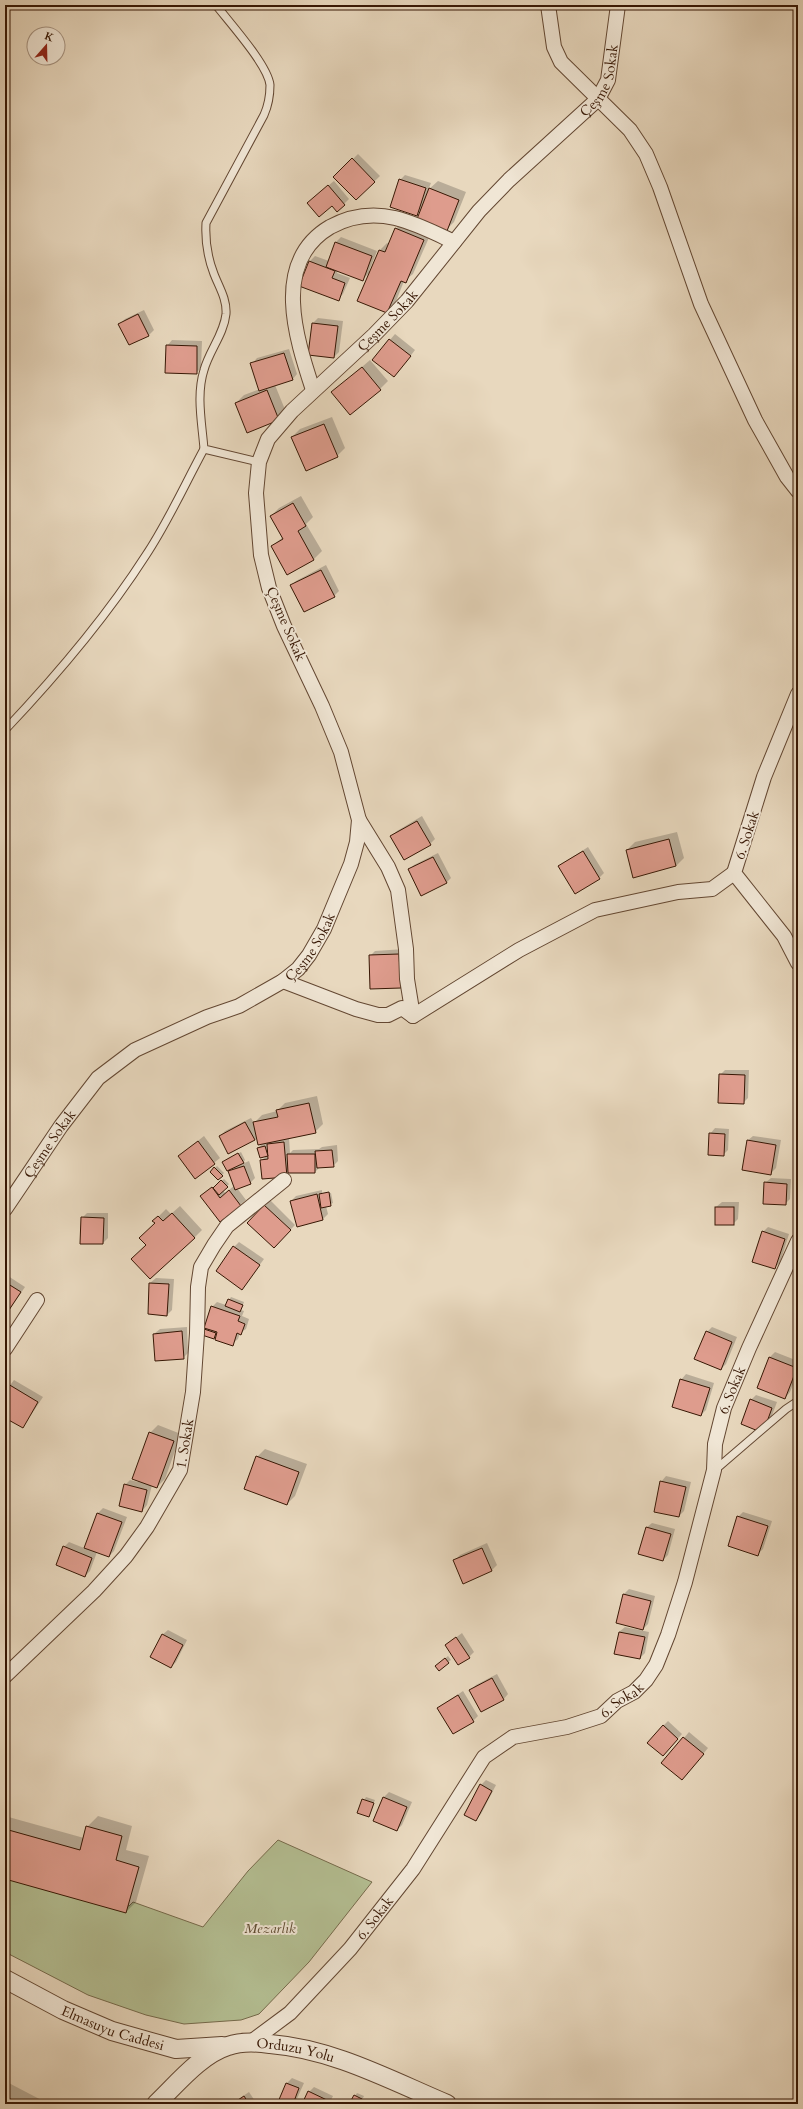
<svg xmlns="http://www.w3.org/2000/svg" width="803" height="2109" viewBox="0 0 803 2109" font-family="Cardo,serif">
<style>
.green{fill:#b4bf93;stroke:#766b4c}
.shadow{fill:#0003}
.building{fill:#de9c8d;stroke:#371704}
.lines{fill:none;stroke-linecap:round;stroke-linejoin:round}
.service-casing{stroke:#634732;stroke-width:9}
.minor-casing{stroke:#634732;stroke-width:16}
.tertiary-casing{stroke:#634732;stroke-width:20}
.service{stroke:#f0e6d5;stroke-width:7}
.minor{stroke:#f0e6d5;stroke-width:14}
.tertiary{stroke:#f0e6d5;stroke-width:18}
.labels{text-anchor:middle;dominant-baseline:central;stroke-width:4;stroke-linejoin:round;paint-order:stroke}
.street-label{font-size:14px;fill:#371704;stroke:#f0e6d5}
.park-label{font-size:14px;font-style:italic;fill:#5c492f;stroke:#f0e6d5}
</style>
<rect width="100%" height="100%" fill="#e8d8be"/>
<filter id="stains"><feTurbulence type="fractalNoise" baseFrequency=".005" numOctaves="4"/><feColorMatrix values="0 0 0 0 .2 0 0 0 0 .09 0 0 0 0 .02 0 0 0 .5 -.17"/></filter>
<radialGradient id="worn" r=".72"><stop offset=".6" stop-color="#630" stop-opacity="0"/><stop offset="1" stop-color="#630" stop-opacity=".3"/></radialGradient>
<!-- green -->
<polygon class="green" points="278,1840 372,1882 309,1962 259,2014 241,2020 184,2024 146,2015 88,1995 5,1952 5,1867 129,1906 133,1902 203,1927 248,1871"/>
<!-- shadow -->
<g class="shadow">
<polygon points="358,154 380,176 356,199 335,177"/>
<polygon points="405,175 431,183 428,190 438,181 466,192 454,222 446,230 422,209 417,214 400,180"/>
<polygon points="334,181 349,199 344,204 332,205 313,198"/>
<polygon points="403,221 431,233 413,274 404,281 395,304 387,312 379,251 387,243 390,244 396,229"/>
<polygon points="341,237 377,251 369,271 370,272 362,280 338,270 337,273 350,278 343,294 338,299 301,285 310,261 315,256 329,261 336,242"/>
<polygon points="144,310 154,330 149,335 130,344 120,324 125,319"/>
<polygon points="318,318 343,321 339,352 334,357 313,323"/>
<polygon points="395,334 415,350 399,371 373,360"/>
<polygon points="172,340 202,341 201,368 196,373 167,346"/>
<polygon points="289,349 297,374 292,380 275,385 286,412 278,419 236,403 244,395 260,389 252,364 257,358"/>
<polygon points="370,360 388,381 380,389 333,392"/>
<polygon points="332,417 345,448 337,456 292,437 300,429"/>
<polygon points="301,496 313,517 306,524 322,551 314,559 288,574 272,546 283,537 271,516 279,508"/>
<polygon points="326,565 339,591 334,596 291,586 296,581"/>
<polygon points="422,816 435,839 430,844 391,836 397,831"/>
<polygon points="677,832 684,858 676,866 627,850 635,842"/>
<polygon points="588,847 604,873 599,878 559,866"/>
<polygon points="438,853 451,878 446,883 409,870 414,865"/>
<polygon points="404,949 406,982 400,987 370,956 375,951"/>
<polygon points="725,1070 749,1070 748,1098 743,1103 720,1075"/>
<polygon points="317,1096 323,1124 315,1132 289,1138 290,1153 293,1150 319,1149 322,1147 337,1145 338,1161 333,1166 320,1167 315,1172 290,1172 287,1176 261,1161 266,1156 258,1148 263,1143 257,1137 255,1140 220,1136 225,1131 251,1118 254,1123 262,1115 277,1111 285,1103"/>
<polygon points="715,1128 729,1129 728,1150 723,1155 710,1134"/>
<polygon points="204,1136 220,1158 195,1178 179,1156"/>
<polygon points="753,1136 781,1140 776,1168 771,1173 747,1141"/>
<polygon points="241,1152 245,1160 242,1164 249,1161 255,1178 250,1183 237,1188 246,1200 220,1221 201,1196 224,1179 229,1184 223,1190 225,1193 234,1186 229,1172 232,1168 223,1162"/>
<polygon points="217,1166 224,1173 218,1179 211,1172"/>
<polygon points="771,1178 791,1179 790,1199 785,1204 765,1183"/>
<polygon points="322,1190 322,1192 331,1190 322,1192 322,1194 331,1193 333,1203 326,1206 328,1214 323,1219 291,1201 296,1196"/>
<polygon points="270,1200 295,1225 274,1247 249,1222"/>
<polygon points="722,1202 739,1202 738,1219 733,1224 716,1224 716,1207"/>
<polygon points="180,1206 202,1230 194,1238 147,1245 156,1223 154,1221 166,1209 171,1214"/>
<polygon points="87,1213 108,1213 108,1238 103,1243 82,1218"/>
<polygon points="768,1227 789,1234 780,1263 774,1268 763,1232"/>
<polygon points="239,1242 264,1259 242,1289 234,1247"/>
<polygon points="5,1274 25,1287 5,1316"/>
<polygon points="156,1278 174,1279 172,1310 167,1315 149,1313 150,1283"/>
<polygon points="231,1297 244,1302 241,1310 244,1311 242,1316 249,1319 246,1329 240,1333 238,1339 232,1344 218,1334 214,1338 205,1330 212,1307 217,1302 226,1305"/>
<polygon points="187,1327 188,1353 183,1358 154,1334 160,1329"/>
<polygon points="712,1327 737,1337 726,1364 721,1369 707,1332"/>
<polygon points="775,1352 798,1361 798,1372 790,1392 785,1398 770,1357"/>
<polygon points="686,1374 714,1383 706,1410 701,1415 681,1380"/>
<polygon points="14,1380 43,1397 23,1427 5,1416 5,1392"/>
<polygon points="756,1395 777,1402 768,1426 751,1400"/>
<polygon points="158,1425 181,1434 165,1479 157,1487 152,1485 147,1505 142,1511 125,1485 130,1480 138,1482 150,1433"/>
<polygon points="265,1449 307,1464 295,1496 287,1504 257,1457"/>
<polygon points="666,1476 691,1482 684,1511 679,1516 661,1482"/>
<polygon points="103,1508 127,1517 114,1551 109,1556 97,1552 90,1571 85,1576 64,1547 69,1542 84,1548 98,1513"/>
<polygon points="743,1512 772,1521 763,1549 758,1554 738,1517"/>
<polygon points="652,1523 675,1529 668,1555 663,1560 646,1528"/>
<polygon points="487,1543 497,1565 492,1570 455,1560 460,1555"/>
<polygon points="629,1589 655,1596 648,1624 643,1629 617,1622 624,1594"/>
<polygon points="625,1627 649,1632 645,1653 640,1658 615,1654 619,1632"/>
<polygon points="168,1630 187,1640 176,1662 171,1667 162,1635"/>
<polygon points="462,1633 474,1652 469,1657 446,1645"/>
<polygon points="448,1656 451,1660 448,1662 436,1666"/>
<polygon points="497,1674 508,1694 503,1700 471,1690 476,1685"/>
<polygon points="463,1691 478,1716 473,1721 438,1708"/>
<polygon points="668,1721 682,1734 668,1750 663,1726"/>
<polygon points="689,1732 708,1748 687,1774 663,1763"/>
<polygon points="486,1780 496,1785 481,1814 476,1820 481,1785"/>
<polygon points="389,1792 412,1802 402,1825 397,1830 375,1821 384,1797"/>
<polygon points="366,1797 375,1800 368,1816 358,1812"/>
<polygon points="5,1816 84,1838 87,1827 98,1816 132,1826 126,1850 149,1856 136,1902 126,1912 5,1878"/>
<polygon points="292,2078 304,2083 296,2101 293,2104 287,2104 280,2101 287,2083"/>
<polygon points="5,2081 49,2104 5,2104"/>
<polygon points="314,2087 333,2096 329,2104 303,2104 309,2092"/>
<polygon points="249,2092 257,2104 231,2104"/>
<polygon points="357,2093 364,2096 360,2104 350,2104"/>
</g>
<!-- building -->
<g class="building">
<polygon points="352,158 375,182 356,200 333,177"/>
<polygon points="399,179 426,188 417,216 390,207"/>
<polygon points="328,185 345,205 337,212 332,206 319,217 307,203"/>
<polygon points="429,188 459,200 447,231 417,219"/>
<polygon points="395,228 424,240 406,283 401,281 387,313 357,301 379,250 385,252"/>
<polygon points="335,242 372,256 363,281 326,267"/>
<polygon points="309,261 335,271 332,278 345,283 339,301 299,286"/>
<polygon points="138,314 149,336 129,345 118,324"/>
<polygon points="312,323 338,326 334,358 308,355"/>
<polygon points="389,339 411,356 394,377 372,360"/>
<polygon points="166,345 197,346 197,374 165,373"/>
<polygon points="284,353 293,380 259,391 250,363"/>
<polygon points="362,367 381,390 350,415 331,392"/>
<polygon points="267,390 279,420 247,433 235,403"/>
<polygon points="324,424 338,457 306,471 291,437"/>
<polygon points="293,503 306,526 298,531 314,560 287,575 271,546 283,539 270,516"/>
<polygon points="321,570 335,597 304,612 290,585"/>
<polygon points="417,821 431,845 404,860 390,836"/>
<polygon points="669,839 676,866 633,878 626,850"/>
<polygon points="583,851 600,879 575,894 558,866"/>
<polygon points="433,857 447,883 421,896 408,869"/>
<polygon points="399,954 401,988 370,989 369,955"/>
<polygon points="719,1074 745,1075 744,1104 718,1103"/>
<polygon points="309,1103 316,1133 258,1145 253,1122 278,1117 276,1110"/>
<polygon points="245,1122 255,1140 228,1154 219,1136"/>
<polygon points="709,1133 725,1134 724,1156 708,1155"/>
<polygon points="747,1140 776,1145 771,1175 742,1170"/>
<polygon points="198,1141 215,1164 195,1179 178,1156"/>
<polygon points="284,1142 287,1177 262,1179 260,1160 268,1159 267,1144"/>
<polygon points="265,1146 268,1156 260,1158 257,1148"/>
<polygon points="332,1150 334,1167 317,1168 315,1151"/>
<polygon points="238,1153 244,1163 227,1171 222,1162"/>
<polygon points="287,1154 315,1154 315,1173 288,1173"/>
<polygon points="244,1166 251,1184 235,1190 228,1171"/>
<polygon points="214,1167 223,1176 218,1180 210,1172"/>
<polygon points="221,1180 228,1187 219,1195 213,1188"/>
<polygon points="764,1182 787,1184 786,1205 763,1204"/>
<polygon points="212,1187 220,1198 229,1190 241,1206 220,1222 200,1196"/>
<polygon points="329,1192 331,1206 321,1208 319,1194"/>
<polygon points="317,1194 323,1220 297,1227 290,1201"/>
<polygon points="264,1205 291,1230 274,1248 247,1223"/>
<rect x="715" y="1207" width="19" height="18"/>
<polygon points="172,1213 195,1238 150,1279 131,1259 146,1245 139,1238 155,1223 152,1221 158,1216 163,1221"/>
<polygon points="81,1217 104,1218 103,1244 80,1244"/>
<polygon points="762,1231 785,1239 775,1269 752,1262"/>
<polygon points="233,1246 260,1265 242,1290 216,1271"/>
<polygon points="5,1282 21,1292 5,1316"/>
<polygon points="149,1283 169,1284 167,1316 148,1314"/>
<polygon points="228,1299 243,1305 240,1312 225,1306"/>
<polygon points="211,1306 240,1316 238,1321 245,1324 241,1335 237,1333 233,1346 215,1340 217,1332 204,1328"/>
<polygon points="204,1329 216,1333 214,1339 202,1335"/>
<polygon points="182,1331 184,1359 155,1361 153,1334"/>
<polygon points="706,1331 732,1342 721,1370 694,1359"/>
<polygon points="769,1357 797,1368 785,1399 757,1388"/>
<polygon points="680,1379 710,1388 701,1416 672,1407"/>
<polygon points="8,1384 38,1402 23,1428 5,1418 5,1390"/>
<polygon points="750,1399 772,1408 763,1433 741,1424"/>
<polygon points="149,1432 174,1441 157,1488 132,1479"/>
<polygon points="256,1456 299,1472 287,1505 244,1489"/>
<polygon points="660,1481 686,1487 679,1517 654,1512"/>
<polygon points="124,1484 147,1490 142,1512 119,1506"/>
<polygon points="97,1513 122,1522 109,1557 84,1548"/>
<polygon points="737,1516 768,1526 758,1556 728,1546"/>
<polygon points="646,1527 671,1534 663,1561 638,1554"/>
<polygon points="63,1546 92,1558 85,1577 56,1565"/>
<polygon points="482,1548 492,1571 463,1584 453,1560"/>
<polygon points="623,1594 651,1601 643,1630 616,1623"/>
<polygon points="619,1632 645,1637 640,1659 614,1654"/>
<polygon points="162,1634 183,1645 171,1668 150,1657"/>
<polygon points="456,1637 470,1658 458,1665 445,1645"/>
<polygon points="445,1658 449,1663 439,1671 435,1666"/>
<polygon points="492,1678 504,1700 481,1712 469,1690"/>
<polygon points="458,1695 474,1722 453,1734 437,1708"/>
<polygon points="663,1725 678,1739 663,1756 647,1743"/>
<polygon points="683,1737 704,1754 682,1780 661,1763"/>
<polygon points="480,1784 492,1791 476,1821 464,1815"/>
<polygon points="383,1797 407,1807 397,1831 373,1821"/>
<polygon points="362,1799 374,1803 369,1817 357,1813"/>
<polygon points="86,1826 122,1836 116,1860 139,1867 126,1913 5,1879 5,1829 80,1850"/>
<polygon points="286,2083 299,2088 293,2104 278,2102"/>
<polygon points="308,2091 329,2101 328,2104 302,2104"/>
<polygon points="354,2095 362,2099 360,2104 349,2104"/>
<polygon points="5,2096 19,2104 5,2104"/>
<polygon points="244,2096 249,2104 232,2104"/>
</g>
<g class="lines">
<!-- service casing -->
<g class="service-casing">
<g id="service">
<path d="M 216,5 C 229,22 268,65 270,85 C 270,95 268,106 264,115 L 206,223 C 205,241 207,256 214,274 C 219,287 227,299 226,314 C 224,334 209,351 204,370 C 196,395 202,423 204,449 L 259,462"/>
<path d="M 5,730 C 57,675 105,619 146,555 C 168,522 185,484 204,449"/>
<polyline points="715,1470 786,1409 798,1401"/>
</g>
</g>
<!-- minor casing -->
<g class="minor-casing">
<g id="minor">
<polyline points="548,5 554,47 561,62 630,130 646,154 660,187 701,304 755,420 787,477 798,491"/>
<path d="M 313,390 C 296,338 271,262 330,227 C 350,216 373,213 395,218 C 416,223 435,233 454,242"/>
<polyline points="798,694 764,777 734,873 784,936 798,963"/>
<polyline points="283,981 356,1009 378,1015 388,1015 402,1008 413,1016 407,979 406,949 398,890 388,867 359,820"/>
<polyline points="413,1016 519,950 595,910 678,892 712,889 734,873"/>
<path id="s1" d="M 5,1209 L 61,1126 L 98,1078 L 135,1050 L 207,1017 L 239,1006 L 283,981 L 298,969 L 309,955 L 324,929 L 351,864 L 357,842 L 359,820 L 341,752 L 322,706 L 284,626 L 269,588 L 261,555 L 256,493 L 259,462 L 268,439 L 292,411 L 374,335 L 407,301 L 479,211 L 509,180 L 598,99 L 608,80 L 618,5"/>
<polyline points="5,1349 37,1300"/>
<path id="s2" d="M 5,1676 L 94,1591 L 126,1556 L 147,1527 L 180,1470 L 193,1392 L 197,1333 L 198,1287 L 201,1267 L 214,1245 L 227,1226 L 284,1180"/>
<path id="s3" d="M 251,2042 L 290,2013 L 350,1949 L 413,1869 L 484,1757 L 513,1737 L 567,1727 L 601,1716 L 617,1701 L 634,1692 L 646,1680 L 656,1665 L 668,1635 L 685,1582 L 714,1470 L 715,1444 L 724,1408 L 749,1348 L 798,1241"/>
</g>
</g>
<!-- tertiary casing -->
<g class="tertiary-casing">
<g id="tertiary">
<path id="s4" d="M 5,1979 L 63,2010 L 112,2031 L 176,2049 L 222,2046"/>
<path id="s5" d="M 156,2104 C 177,2084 200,2055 228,2046 C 242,2041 256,2042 270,2044 C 333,2049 390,2080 447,2104"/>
</g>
</g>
<!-- service -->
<use href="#service" class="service"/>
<!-- minor -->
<use href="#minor" class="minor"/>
<!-- tertiary -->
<use href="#tertiary" class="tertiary"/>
</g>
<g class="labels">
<!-- street labels -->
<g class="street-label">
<text stroke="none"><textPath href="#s1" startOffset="1447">Çeşme Sokak</textPath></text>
<text stroke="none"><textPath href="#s1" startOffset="1123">Çeşme Sokak</textPath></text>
<text transform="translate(286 624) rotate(67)">Çeşme Sokak</text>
<text transform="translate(747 835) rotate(-72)">6. Sokak</text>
<text stroke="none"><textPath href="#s1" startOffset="415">Çeşme Sokak</textPath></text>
<text stroke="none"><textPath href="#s1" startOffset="79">Çeşme Sokak</textPath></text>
<text stroke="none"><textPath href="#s3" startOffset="859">6. Sokak</textPath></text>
<text stroke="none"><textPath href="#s2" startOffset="299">1. Sokak</textPath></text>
<text stroke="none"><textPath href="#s3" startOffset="523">6. Sokak</textPath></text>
<text stroke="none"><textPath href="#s3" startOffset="176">6. Sokak</textPath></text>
<text stroke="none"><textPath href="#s4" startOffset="119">Elmasuyu Caddesi</textPath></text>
<text stroke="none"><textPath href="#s5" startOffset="162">Orduzu Yolu</textPath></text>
</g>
<!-- park labels -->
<g class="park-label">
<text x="270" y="1928">Mezarlık</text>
</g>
</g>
<!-- margin -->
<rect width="803" height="2109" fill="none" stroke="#e8d8be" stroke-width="20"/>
<rect x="6" y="6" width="791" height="2097" fill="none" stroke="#371704" stroke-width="2"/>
<rect x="10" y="10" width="783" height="2089" fill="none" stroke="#371704"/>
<!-- north arrow -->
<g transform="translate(46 46) rotate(20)"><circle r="19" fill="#f0e6d5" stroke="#a69381"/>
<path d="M0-3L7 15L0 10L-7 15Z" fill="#8f2418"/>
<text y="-6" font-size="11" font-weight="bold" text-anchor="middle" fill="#371704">K</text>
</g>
<rect width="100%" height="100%" filter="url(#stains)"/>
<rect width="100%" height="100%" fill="url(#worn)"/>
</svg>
